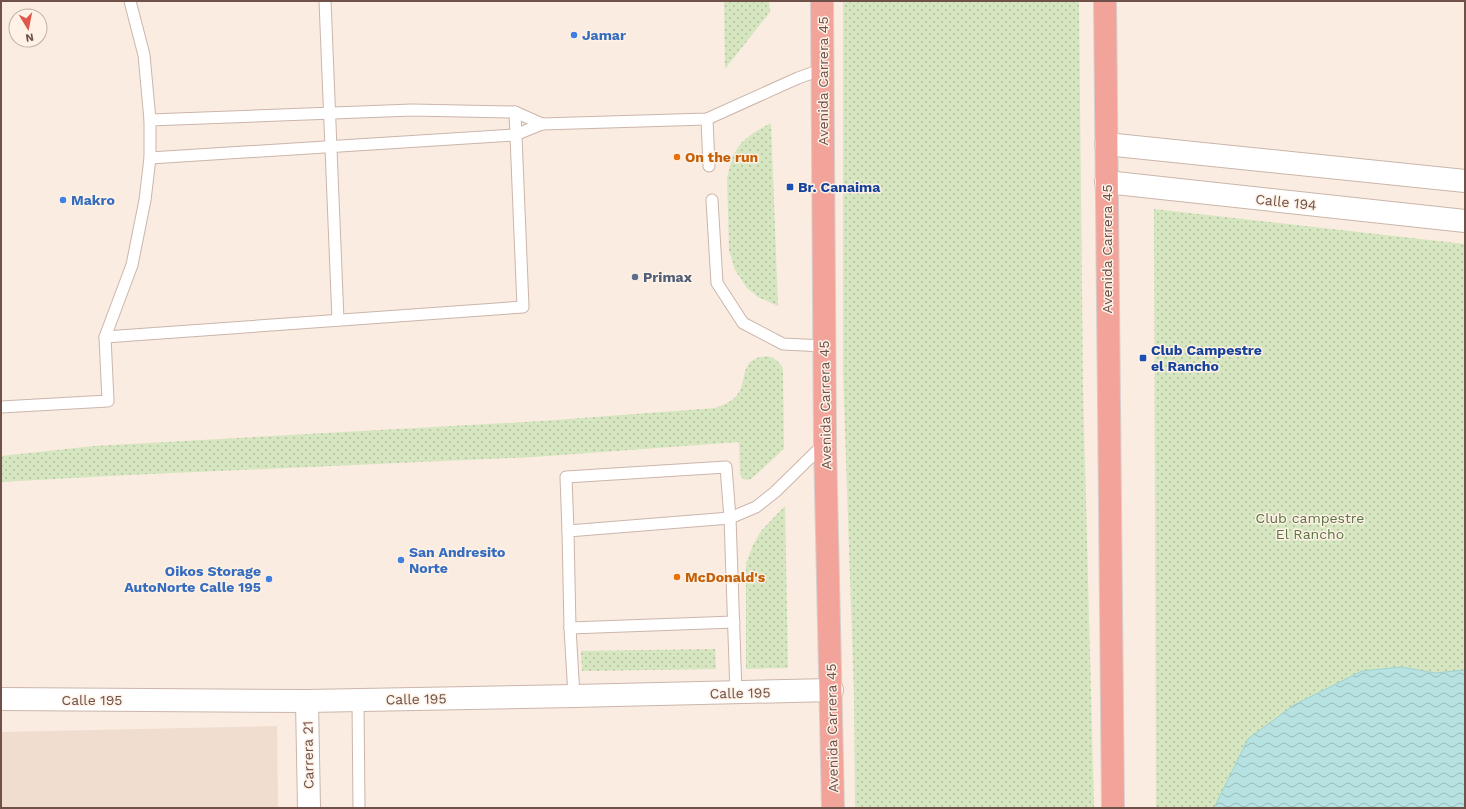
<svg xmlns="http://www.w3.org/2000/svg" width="1466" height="809" viewBox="0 0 1466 809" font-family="'Work Sans',sans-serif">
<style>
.residential{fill:#f1ddcf}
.grass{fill:url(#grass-dots)}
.water{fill:url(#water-waves);stroke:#9ed3d3}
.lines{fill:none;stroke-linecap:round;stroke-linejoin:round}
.lane-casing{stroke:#ccb5ab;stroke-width:13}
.street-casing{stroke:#ccb5ab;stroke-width:24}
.highway-casing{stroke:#d7cecc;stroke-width:24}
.lane{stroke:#fff;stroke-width:11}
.street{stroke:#fff;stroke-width:22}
.highway{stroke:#f2a49a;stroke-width:22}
.shop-dot{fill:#3f7fe0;stroke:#fef1e6;stroke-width:1.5}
.food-dot{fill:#e8710a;stroke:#fef1e6;stroke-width:1.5}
.transit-dot{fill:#1a4fb4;stroke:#fef1e6;stroke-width:1.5}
.service-dot{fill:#5c6f8a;stroke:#fef1e6;stroke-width:1.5}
.labels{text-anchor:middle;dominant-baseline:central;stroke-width:3;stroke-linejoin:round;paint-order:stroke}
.shop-label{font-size:14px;font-weight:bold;fill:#366cbe;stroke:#fef1e6;text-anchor:start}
.street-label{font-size:14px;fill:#6f5149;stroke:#fef1e6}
.food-label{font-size:14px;font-weight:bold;fill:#c56008;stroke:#fef1e6;text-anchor:start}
.transit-label{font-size:14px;font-weight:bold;fill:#164399;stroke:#fef1e6;text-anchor:start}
.service-label{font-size:14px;font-weight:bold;fill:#4e5e75;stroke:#fef1e6;text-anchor:start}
.park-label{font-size:14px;fill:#597542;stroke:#fef1e6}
</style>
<defs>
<pattern id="grass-dots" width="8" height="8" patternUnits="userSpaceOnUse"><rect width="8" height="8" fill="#d6e6c0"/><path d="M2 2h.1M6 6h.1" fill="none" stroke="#b2bd9e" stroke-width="1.8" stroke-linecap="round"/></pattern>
<pattern id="water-waves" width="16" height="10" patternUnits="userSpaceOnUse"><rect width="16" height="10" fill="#b7e2e2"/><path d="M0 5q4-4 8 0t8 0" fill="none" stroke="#99bab9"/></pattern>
</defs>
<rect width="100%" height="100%" fill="#faece0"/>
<!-- residential -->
<polygon class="residential" points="277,726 278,808 1,808 1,732"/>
<!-- grass -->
<g class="grass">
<polygon points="724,1 769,1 770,12 725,69"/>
<polygon points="843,1 1079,1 1083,388 1094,808 855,808 854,694 843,373"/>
<polygon points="771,123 778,306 758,297 747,288 735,270 729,250 727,179 732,157 741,143 753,133"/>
<polygon points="1154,209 1465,244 1465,808 1156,808"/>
<path d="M 767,356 C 775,358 779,361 783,369 L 784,449 L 751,479 L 747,480 L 743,479 L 740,475 L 739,442 L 534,457 L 128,475 L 1,482 L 1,456 L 94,446 L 542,421 L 715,408 C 723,405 732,402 737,395 C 746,385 741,365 755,359 C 758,357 763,357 767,356 Z"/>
<polygon points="785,506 788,668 746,669 746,564 753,545 761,531"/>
<polygon points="715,649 716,669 582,671 581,651"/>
</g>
<!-- water -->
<polygon class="water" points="1401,667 1435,673 1465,670 1465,808 1214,808 1248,739 1294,705 1362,671"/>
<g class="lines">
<!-- lane casing -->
<g class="lane-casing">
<g id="lane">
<polyline points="325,1 338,320"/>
<polyline points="707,119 709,166"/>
<polyline points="150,120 412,110 515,112 542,124"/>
<polyline points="150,158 515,135 542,124 707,119 798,78 823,69"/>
<polyline points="712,200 717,283 743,323 783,344 824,346"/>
<polyline points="105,337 523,307 515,112"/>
<polyline points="1,407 108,401 105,337 132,265 145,200 150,158 150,120 144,55 130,1"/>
<polyline points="568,531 566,477 726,467 730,518 736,693"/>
<polyline points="570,628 734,622"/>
<polyline points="574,696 570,628 568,531 730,518 756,507 775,492 824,444"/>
<polyline points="358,700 359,808"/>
</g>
</g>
<!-- street casing -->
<g class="street-casing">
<g id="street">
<polyline points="1106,144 1465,181"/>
<polyline points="1106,182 1465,221"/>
<polyline points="1,699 307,701 574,696 832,690"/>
<polyline points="307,701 309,808"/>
</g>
</g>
<!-- highway casing -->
<g class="highway-casing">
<g id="highway">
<polyline points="822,1 825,443 833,808"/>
<polyline points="1105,1 1113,808"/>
</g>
</g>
<!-- lane -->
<use href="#lane" class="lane"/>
<!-- street -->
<use href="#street" class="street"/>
<!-- highway -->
<use href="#highway" class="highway"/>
</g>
<!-- markers -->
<g class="shop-dot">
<circle cx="574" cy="35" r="4"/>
<circle cx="63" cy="200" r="4"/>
<circle cx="401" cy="560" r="4"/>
<circle cx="269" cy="579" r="4"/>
</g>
<g class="food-dot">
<circle cx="677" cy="157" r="4"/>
<circle cx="677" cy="577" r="4"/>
</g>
<g class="transit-dot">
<rect x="786" y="183" width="8" height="8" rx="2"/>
<rect x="1139" y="354" width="8" height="8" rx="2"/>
</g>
<circle class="service-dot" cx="635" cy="277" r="4"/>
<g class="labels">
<!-- shop labels -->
<g class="shop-label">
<text x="582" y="35">Jamar</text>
<text x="71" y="200">Makro</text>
<text x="409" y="552">San Andresito<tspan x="409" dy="16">Norte</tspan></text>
<text x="261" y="571" text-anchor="end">Oikos Storage<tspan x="261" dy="16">AutoNorte Calle 195</tspan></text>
</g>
<!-- street labels -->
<g class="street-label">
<text transform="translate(823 81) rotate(-90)">Avenida Carrera 45</text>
<text transform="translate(1286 202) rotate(6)">Calle 194</text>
<text transform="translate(1107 249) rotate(-90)">Avenida Carrera 45</text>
<text transform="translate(825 405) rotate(-91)">Avenida Carrera 45</text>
<text transform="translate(740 693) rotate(-1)">Calle 195</text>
<text transform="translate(416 699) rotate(-1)">Calle 195</text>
<text x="92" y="700">Calle 195</text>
<text transform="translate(832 728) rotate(-91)">Avenida Carrera 45</text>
<text transform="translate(308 755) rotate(-91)">Carrera 21</text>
</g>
<!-- food labels -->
<g class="food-label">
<text x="685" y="157">On the run</text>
<text x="685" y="577">McDonald's</text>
</g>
<!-- transit labels -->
<g class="transit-label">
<text x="798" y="187">Br. Canaima</text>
<text x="1151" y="350">Club Campestre<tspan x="1151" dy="16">el Rancho</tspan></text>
</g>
<!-- service labels -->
<g class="service-label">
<text x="643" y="277">Primax</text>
</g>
<!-- park labels -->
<g class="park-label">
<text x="1310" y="518">Club campestre<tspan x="1310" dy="16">El Rancho</tspan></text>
</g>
</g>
<!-- border -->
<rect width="1466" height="809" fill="none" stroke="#6f5149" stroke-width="4"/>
<!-- north arrow -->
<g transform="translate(28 28) rotate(170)"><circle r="19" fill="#fef1e6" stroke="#c5b1a7"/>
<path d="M0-3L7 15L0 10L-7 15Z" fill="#de564c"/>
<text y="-6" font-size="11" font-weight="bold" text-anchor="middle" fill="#6f5149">N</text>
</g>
</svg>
